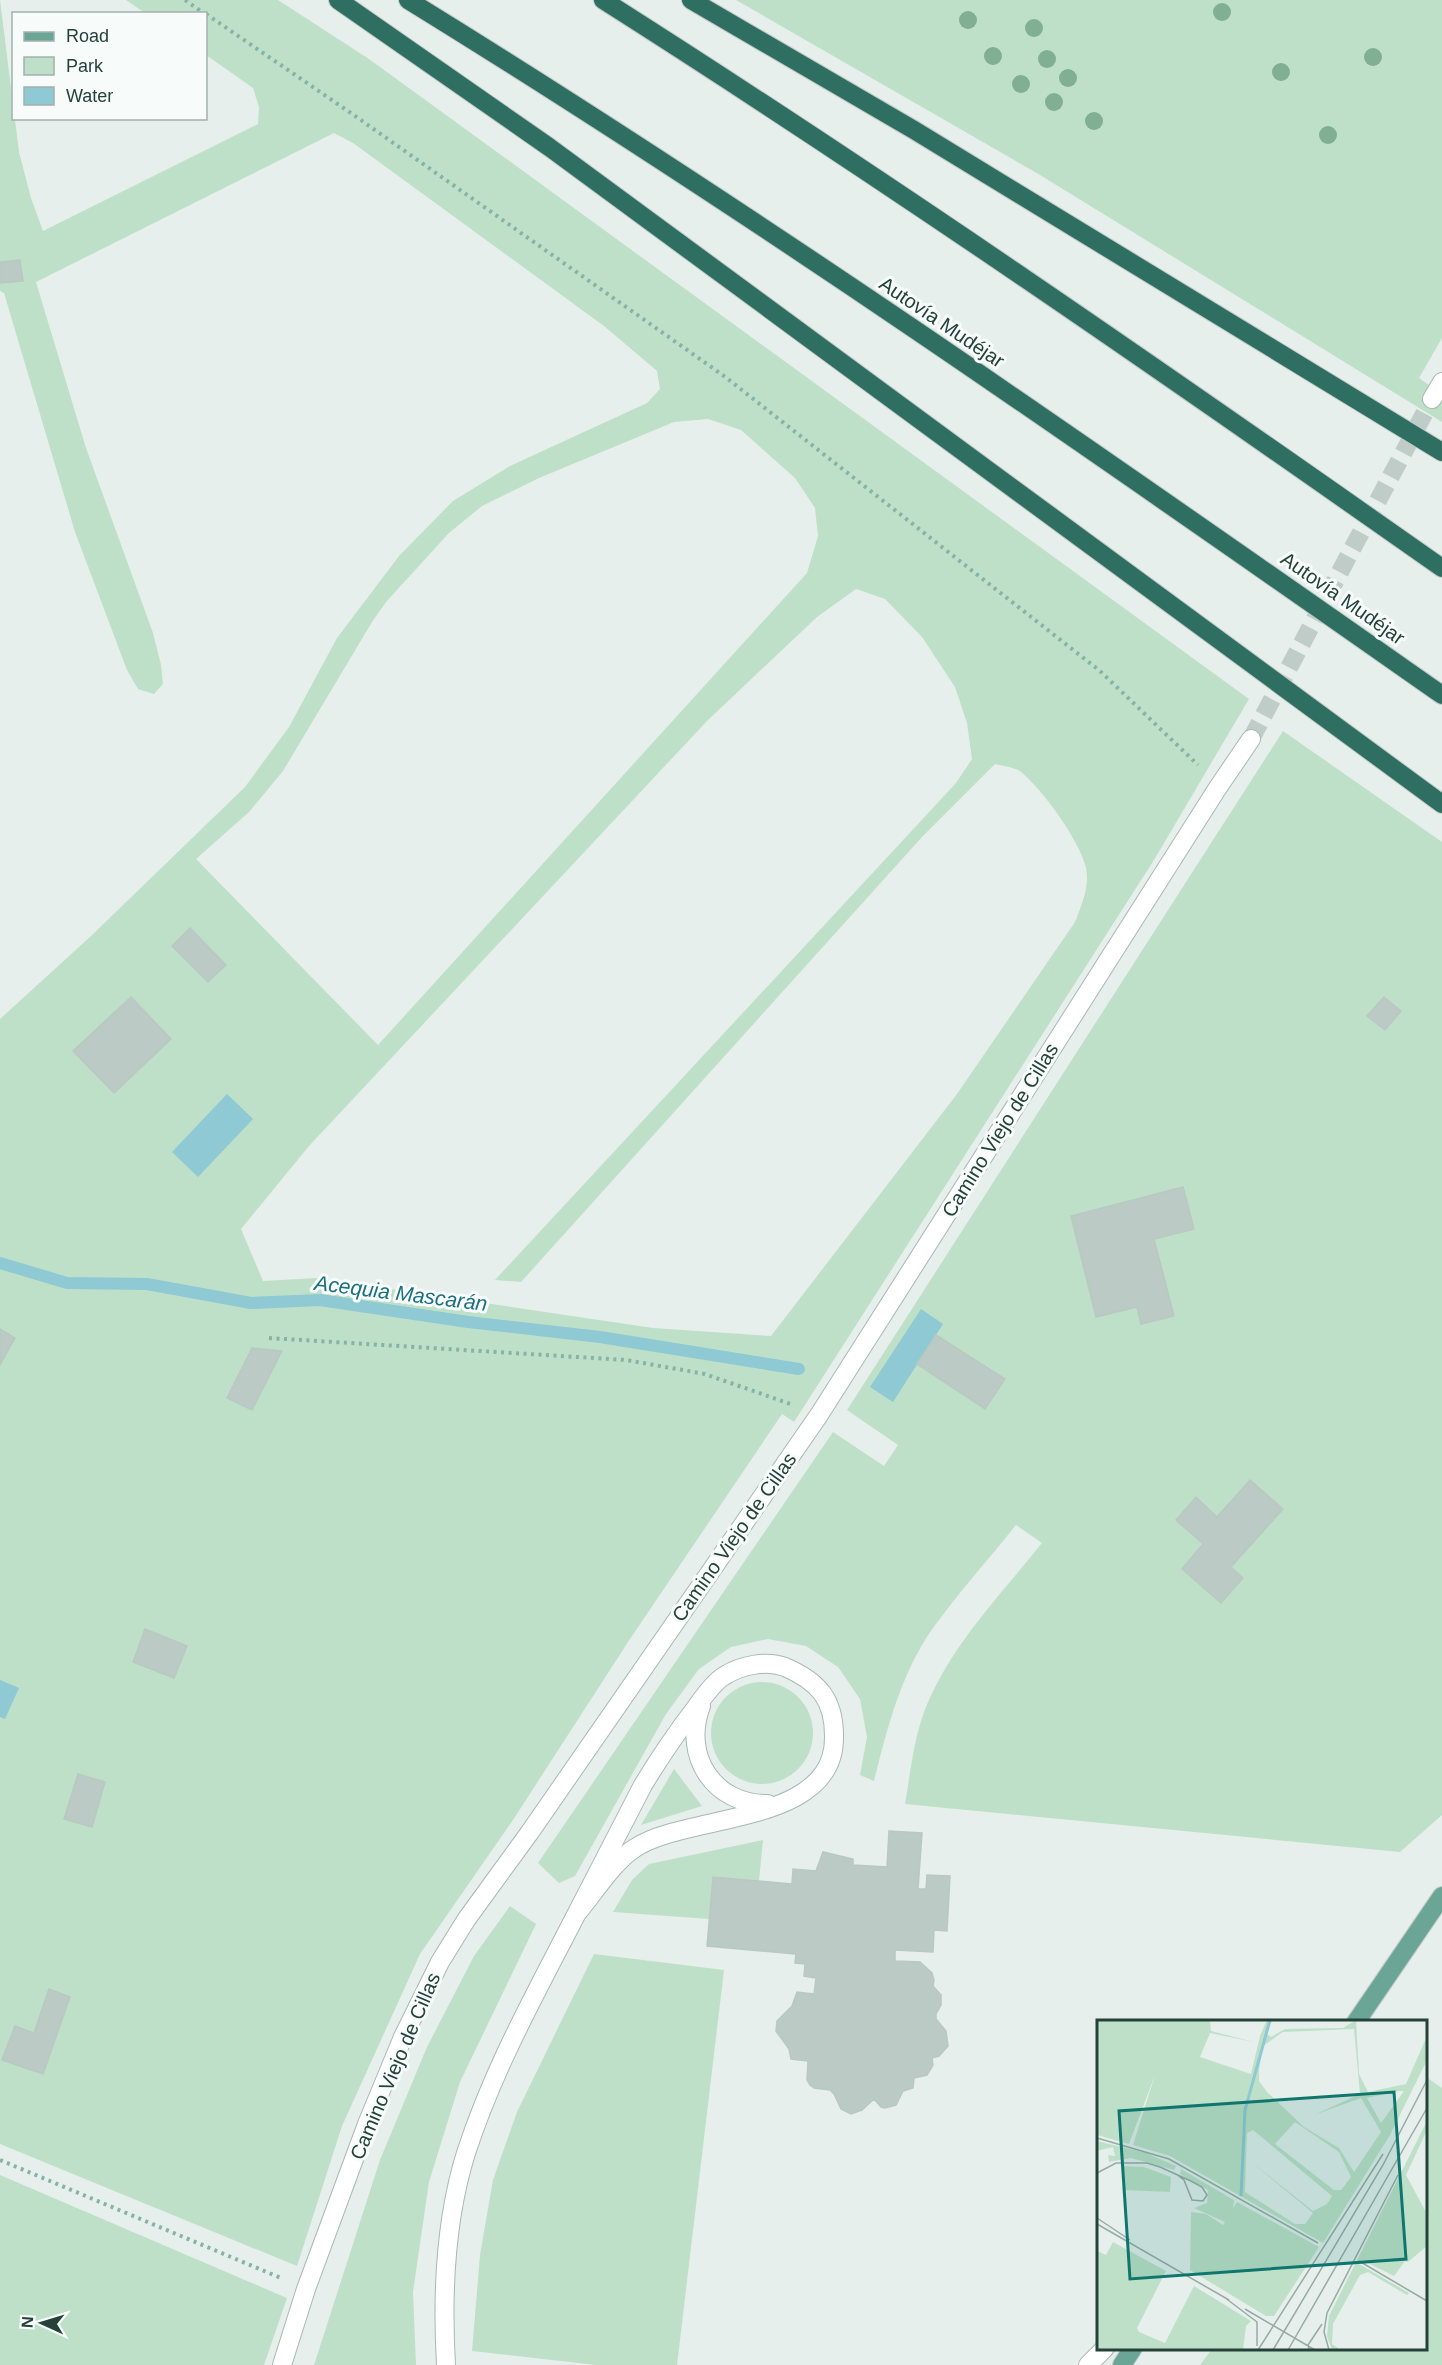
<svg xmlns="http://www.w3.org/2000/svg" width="1442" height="2365" viewBox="0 0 1442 2365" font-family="Helvetica,sans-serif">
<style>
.green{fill:#bfe0c8;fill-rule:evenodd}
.water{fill:#8ec9d4}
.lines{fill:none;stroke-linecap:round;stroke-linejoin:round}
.stream{stroke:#8ec9d4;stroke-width:12}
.building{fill:#bbcac4;stroke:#b8c9c2;stroke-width:1.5}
.street-tunnel{stroke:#bfccc8;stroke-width:18;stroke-dasharray:18 9;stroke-linecap:butt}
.lane-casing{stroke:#a8b8b2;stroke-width:20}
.street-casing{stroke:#a8b8b2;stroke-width:20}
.primary-casing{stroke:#c2cac8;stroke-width:20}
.highway-casing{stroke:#c2cac8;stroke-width:20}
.path{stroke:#86b3a5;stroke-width:4;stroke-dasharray:3 4.5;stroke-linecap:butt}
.lane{stroke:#fff;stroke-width:18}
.street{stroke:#fff;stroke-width:18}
.primary{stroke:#6aa596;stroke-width:18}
.highway{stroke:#2f6f62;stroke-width:18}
.tree{fill:#80af93}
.labels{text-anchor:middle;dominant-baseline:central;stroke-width:6;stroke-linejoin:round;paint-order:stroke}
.street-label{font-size:20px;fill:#24423a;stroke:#f7fbf9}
.water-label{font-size:21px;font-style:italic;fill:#1c6f80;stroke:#f7fbf9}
.inset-river{fill:none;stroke:#8ec9d4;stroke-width:3}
.inset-road{fill:none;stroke:#98aaa4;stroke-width:1.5}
.view{fill:#0f766e;fill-opacity:0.15;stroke:#0f766e;stroke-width:3}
.inset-edge{fill:none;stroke:#24423a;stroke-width:3}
</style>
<rect width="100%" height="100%" fill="#e6efeb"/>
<!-- green -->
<g class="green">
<path d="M 0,0 L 19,152 L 31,198 L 43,231 L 258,124 L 259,107 L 253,88 L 206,55 L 206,14 L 145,13 L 126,0 L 278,0 L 369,59 L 1249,699 L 1154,860 L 794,1422 L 782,1414 L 628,1642 L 513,1820 L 420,1954 L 342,2126 L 297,2266 L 0,2144 L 0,1019 L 91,936 L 245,787 L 289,727 L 337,638 L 399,556 L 453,501 L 510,466 L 647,403 L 660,389 L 657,371 L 604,326 L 353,143 L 334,133 L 36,282 L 86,448 L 153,633 L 161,665 L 163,684 L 154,694 L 138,689 L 127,670 L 75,532 L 4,293 L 0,291 ZM 708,419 L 741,430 L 795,478 L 815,508 L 818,536 L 807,573 L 378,1045 L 196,859 L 249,812 L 283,771 L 372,622 L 386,602 L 449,533 L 482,506 L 539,478 L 674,422 ZM 856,589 L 885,599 L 922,637 L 955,687 L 967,723 L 972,759 L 956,783 L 495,1280 L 521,1282 L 922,837 L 995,764 C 1002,766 1015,767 1021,772 C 1043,790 1080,841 1086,868 C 1090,887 1081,906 1075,922 L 957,1094 L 771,1336 L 653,1328 L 317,1278 L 263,1281 L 241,1229 L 309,1146 L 707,721 L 817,617 Z"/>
<polygon points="736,0 1442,0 1442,338 1419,378 1442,394 1442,422 1040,175"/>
<path d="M 1283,731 L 1442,842 L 1442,1815 L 1400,1852 L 905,1804 C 910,1776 913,1745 922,1718 C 945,1651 999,1597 1042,1543 L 1016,1525 C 989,1559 959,1592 933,1628 C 901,1673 887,1729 874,1781 L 860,1775 L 867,1737 L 860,1699 L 838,1667 L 806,1646 L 768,1639 L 731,1647 L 699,1669 L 666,1714 L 575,1876 L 559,1883 L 538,1863 L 833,1432 L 884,1466 L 898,1445 L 847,1410 Z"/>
<circle cx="762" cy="1733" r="51"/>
<polygon points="674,1769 702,1806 641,1825"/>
<polygon points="763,1840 759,1881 713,1877 709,1919 613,1912 632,1880 649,1864"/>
<polygon points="510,1906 536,1924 460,2082 429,2182 413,2292 416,2365 314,2365 380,2160 427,2047 474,1956"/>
<polygon points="594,1954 724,1970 677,2365 596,2365 472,2351 480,2255 493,2180 517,2112"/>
<polygon points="1426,2077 1442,2088 1442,2365 1200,2365 1212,2349 1426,2348"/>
<polygon points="0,2175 287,2298 264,2365 0,2365"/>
</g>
<!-- water -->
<g class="water">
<polygon points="227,1094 253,1119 198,1177 172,1152"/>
<polygon points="921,1309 943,1324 893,1402 870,1387"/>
<polygon points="0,1680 19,1688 5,1719 0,1717"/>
</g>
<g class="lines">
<!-- stream -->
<polyline class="stream" points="0,1263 67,1283 147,1284 251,1303 320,1300 468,1322 600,1337 799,1369"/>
</g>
<!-- building -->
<g class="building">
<polygon points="20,260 23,281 0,283 0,262"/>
<polygon points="190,928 226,965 208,982 172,946"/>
<polygon points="131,997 171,1039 114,1093 73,1051"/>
<polygon points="1384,997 1401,1011 1385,1030 1367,1016"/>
<polygon points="1183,1187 1194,1229 1154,1239 1174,1316 1141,1324 1137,1307 1096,1317 1071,1216"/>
<polygon points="0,1329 15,1338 0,1365"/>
<polygon points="936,1335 1005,1379 985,1409 917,1364"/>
<polygon points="252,1348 282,1351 252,1410 227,1398"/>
<polygon points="1250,1480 1283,1509 1231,1567 1243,1578 1221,1603 1182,1569 1203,1544 1176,1520 1196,1497 1217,1517"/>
<polygon points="145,1629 187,1646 174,1678 133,1662"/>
<polygon points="78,1774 105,1782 92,1827 64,1819"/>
<polygon points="889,1831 922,1833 918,1889 926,1889 927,1875 950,1876 947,1931 934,1930 933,1952 895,1950 895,1961 920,1962 932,1973 934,1980 933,1986 941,1995 941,2005 936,2014 936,2019 946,2031 948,2046 939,2056 932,2058 933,2065 927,2075 914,2078 913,2088 903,2091 896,2105 885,2108 881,2107 874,2099 862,2110 851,2114 841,2109 834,2094 830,2090 814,2088 810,2085 807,2080 808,2061 791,2059 789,2049 776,2031 777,2021 792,2006 797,1992 814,1994 816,1978 804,1976 805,1964 795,1963 796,1954 707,1946 713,1877 792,1884 793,1869 816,1871 823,1852 853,1859 853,1865 887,1867"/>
<polygon points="49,1989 70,1997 43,2074 2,2060 15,2026 34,2033"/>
</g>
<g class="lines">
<!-- street-tunnel -->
<polyline class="street-tunnel" points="1251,739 1432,399"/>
<!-- lane casing -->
<g class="lane-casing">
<g id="lane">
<path d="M 701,1706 C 682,1756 714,1805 768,1804"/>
<path d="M 446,2365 C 442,2296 445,2220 466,2153 C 490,2079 526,2011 562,1942 C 589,1890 616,1837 643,1785 C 660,1757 677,1732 697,1706 C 704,1696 714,1682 724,1676 C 741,1665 767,1660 785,1667 C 799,1673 812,1680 822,1693 C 831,1705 834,1721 834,1736 C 836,1826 688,1813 635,1848 C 614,1861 594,1893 578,1912"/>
<polyline points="1088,2365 1105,2348"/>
</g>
</g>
<!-- street casing -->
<g class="street-casing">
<g id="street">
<polyline points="1432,399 1442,382"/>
<polyline points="282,2365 306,2289 367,2124 403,2037 440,1962 466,1920 530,1832 819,1415 1217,789 1251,739"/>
</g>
</g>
<!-- primary casing -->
<g class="primary-casing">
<g id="primary">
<polyline points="1356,2022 1442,1896"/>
<polyline points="1122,2365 1133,2348"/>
</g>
</g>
<!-- highway casing -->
<g class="highway-casing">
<g id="highway">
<polyline points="338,0 549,147 1442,804"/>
<path d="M 408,0 C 762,218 1102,457 1442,695"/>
<path d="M 603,0 C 888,181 1166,374 1442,568"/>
<polyline points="691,0 914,130 1442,452"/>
</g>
</g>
<!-- path -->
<g class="path">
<polyline points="185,0 205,14"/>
<polyline points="206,14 348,111 724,376 1100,671 1198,765"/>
<polyline points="269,1338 626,1360 705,1374 793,1405"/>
<polyline points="0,2160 281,2278"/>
</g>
<!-- lane -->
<use href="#lane" class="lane"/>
<!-- street -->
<use href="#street" class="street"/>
<!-- primary -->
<use href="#primary" class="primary"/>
<!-- highway -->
<use href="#highway" class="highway"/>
</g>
<!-- trees -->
<g class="tree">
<circle cx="1222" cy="12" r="9"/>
<circle cx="968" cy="20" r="9"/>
<circle cx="1034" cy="28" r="9"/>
<circle cx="993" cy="56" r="9"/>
<circle cx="1373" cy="57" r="9"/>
<circle cx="1047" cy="59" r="9"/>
<circle cx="1281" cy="72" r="9"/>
<circle cx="1068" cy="78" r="9"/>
<circle cx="1021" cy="84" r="9"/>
<circle cx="1054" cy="102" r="9"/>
<circle cx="1094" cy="121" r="9"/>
<circle cx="1328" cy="135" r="9"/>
</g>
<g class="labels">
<!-- street labels -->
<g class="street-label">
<text transform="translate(942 322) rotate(34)">Autovía Mudéjar</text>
<text transform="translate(1343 598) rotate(35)">Autovía Mudéjar</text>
<text transform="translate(1000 1130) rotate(-58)">Camino Viejo de Cillas</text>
<text transform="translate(734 1537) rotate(-55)">Camino Viejo de Cillas</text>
<text transform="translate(395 2066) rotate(-67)">Camino Viejo de Cillas</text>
</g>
<!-- water labels -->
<g class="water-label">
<text transform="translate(401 1293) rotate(7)">Acequia Mascarán</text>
</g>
</g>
<!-- overview -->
<g transform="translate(1097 2020)">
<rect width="330" height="330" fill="#e6efeb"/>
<path d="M 0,0 L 113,0 L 114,11 L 157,22 L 113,13 L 103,37 L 154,54 L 163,16 L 170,0 L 175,0 L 170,14 L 174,17 L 188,9 L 246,8 L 259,0 L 262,54 L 271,72 L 309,64 L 330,16 L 330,40 L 293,115 L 226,223 L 73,136 L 36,125 L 58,55 L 32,124 L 0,115 ZM 257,9 L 263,74 L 217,95 L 264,78 L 284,112 L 257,152 L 242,128 L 207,107 L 170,72 L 162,61 L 162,50 L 166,26 L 186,12 ZM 302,71 L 307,71 L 284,103 L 270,78 ZM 198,102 L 242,132 L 254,157 L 244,170 L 237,170 L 178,124 ZM 156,110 L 235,176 L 230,184 L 216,191 L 152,140 L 216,193 L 208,204 L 198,204 L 148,172 L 150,113 ZM 330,101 L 330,110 L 309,155 L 330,194 L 330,226 L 311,242 L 308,241 L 297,256 L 265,240 L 262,244 L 312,273 L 310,275 L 271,252 L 263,255 L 236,304 L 235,324 L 244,330 L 235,330 L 230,316 L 232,296 ZM 0,121 L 49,133 L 79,146 L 77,150 L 34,138 L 12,142 L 11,135 L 18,136 L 16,127 L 0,131 ZM 27,146 L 47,147 L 74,157 L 73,172 L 26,170 ZM 84,149 L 137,180 L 136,188 L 140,182 L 222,227 L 177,296 L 169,296 L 93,250 L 94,192 L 109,194 L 126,205 L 128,202 L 97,188 L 110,183 L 111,170 L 83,154 ZM 16,222 L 69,251 L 40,308 L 42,312 L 68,323 L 97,266 L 154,301 L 149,306 L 146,330 L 0,330 L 0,231 L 9,235 Z" fill="#bfe0c8" fill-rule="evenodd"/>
<path class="inset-river" d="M 144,176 L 148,90 L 173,0"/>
<path class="inset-road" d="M 0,118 L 72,139 L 221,223M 0,153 L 19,143 L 50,143 L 63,147 L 94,161 L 105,167 L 110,175 L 106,181 L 95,180 L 87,160 L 79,154M 0,198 L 33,220M 0,204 L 132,280M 262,241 L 330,281M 127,277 L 160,302 L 160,326M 148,289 L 218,330M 161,330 L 286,134M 176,330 L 286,145 L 330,60M 191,330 L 330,88M 212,330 L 211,325 L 225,304M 232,330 L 227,312 L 230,293 L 301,155"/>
<path class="view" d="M 297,72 L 309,239 L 33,259 L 22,91 Z"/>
<rect width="330" height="330" class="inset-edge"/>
</g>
<!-- legend -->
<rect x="12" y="12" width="195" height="108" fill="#f7fbf9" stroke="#a3b1ad" stroke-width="1.5"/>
<rect x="24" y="32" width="30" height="9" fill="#6aa596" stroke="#a3b1ad" stroke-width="1.5"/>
<text x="66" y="42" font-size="18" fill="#24423a">Road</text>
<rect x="24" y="57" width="30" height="18" fill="#bfe0c8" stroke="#a3b1ad" stroke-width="1.5"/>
<text x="66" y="72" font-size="18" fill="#24423a">Park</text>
<rect x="24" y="87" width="30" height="18" fill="#8ec9d4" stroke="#a3b1ad" stroke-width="1.5"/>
<text x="66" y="102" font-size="18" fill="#24423a">Water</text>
<!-- north arrow -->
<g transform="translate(42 2323) rotate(274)" stroke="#f7fbf9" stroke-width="4.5" paint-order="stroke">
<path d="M0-4.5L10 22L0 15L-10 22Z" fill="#24423a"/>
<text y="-9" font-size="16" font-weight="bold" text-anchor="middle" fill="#24423a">N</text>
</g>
</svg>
